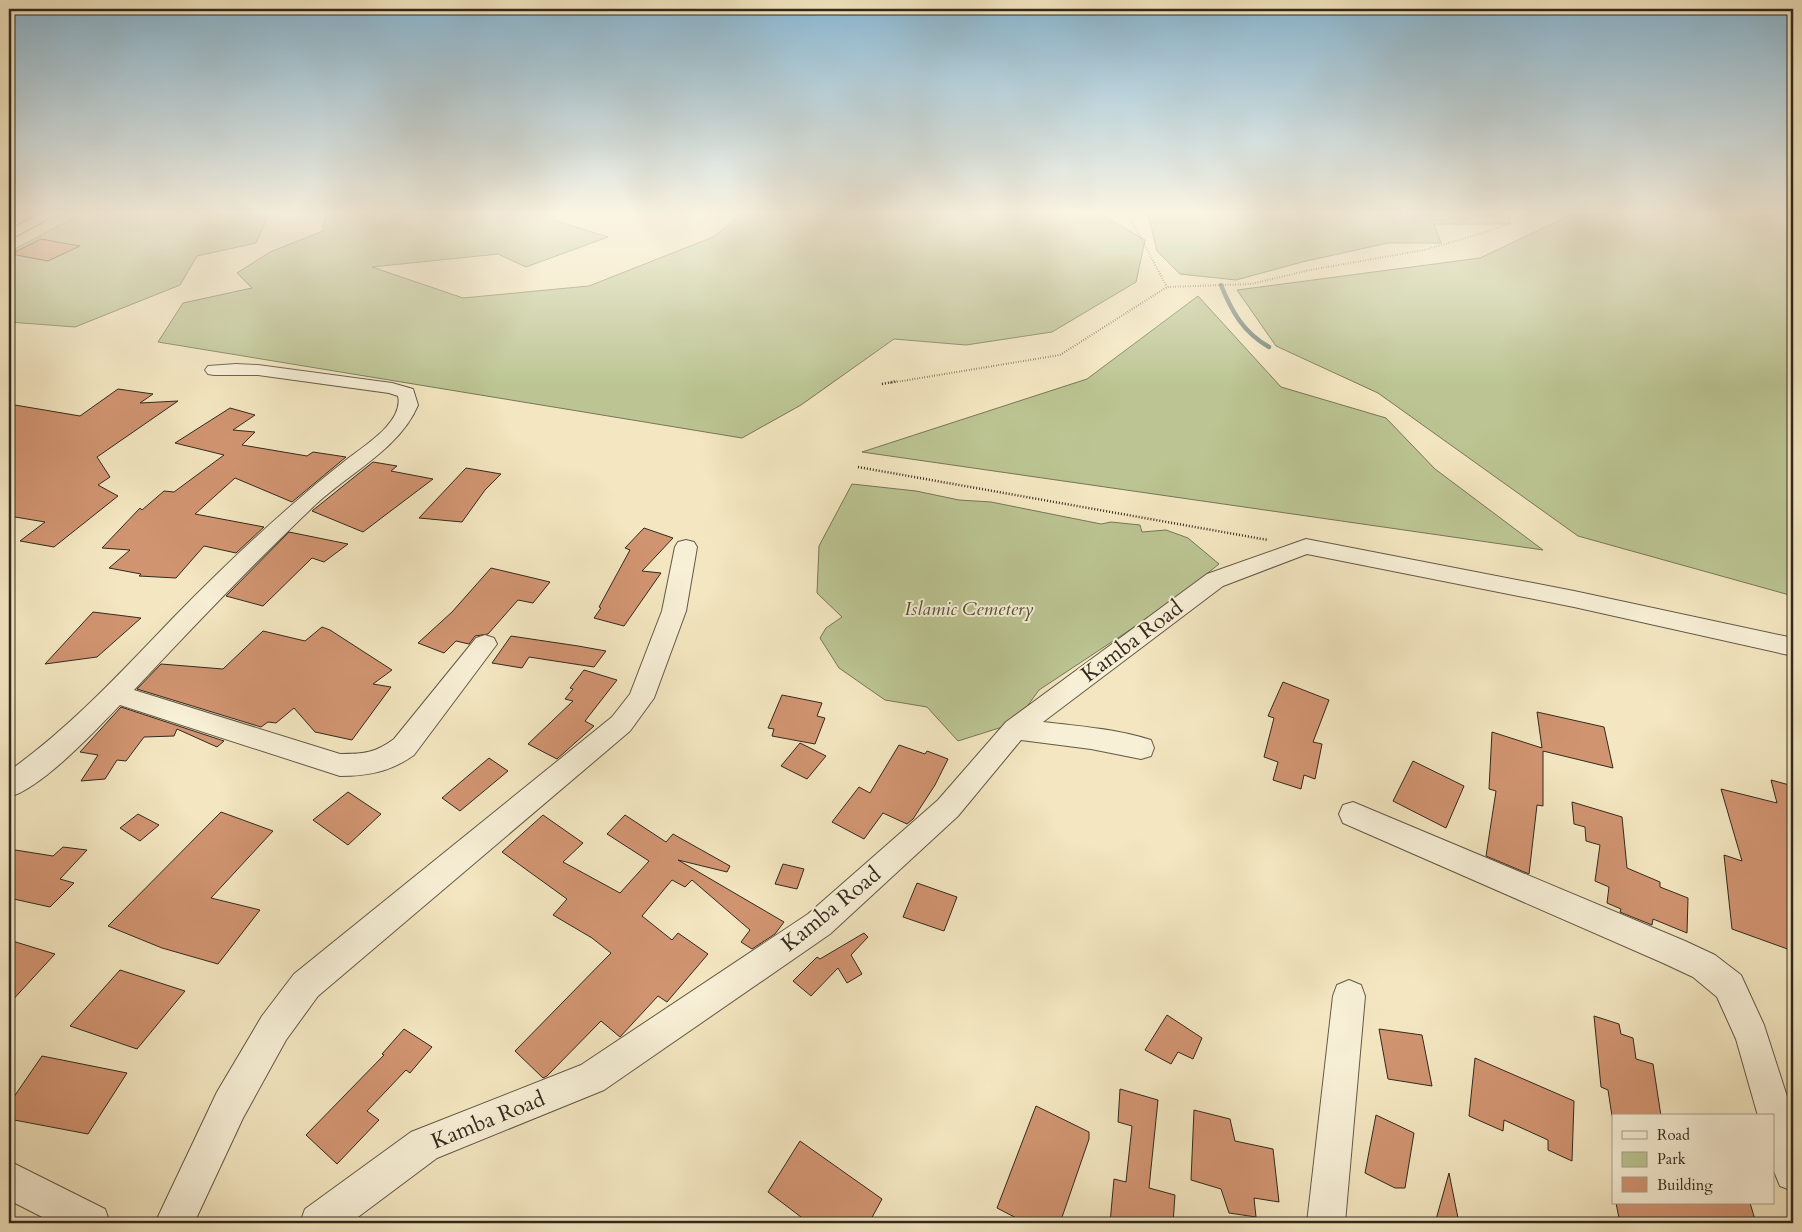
<svg xmlns="http://www.w3.org/2000/svg" width="1802" height="1232" viewBox="0 0 1802 1232" font-family="Cardo,serif">
<style>
.green{fill:#bbc492;stroke:#777658}
.lines{fill:none;stroke-linecap:round;stroke-linejoin:round}
.stream{stroke:#718379;stroke-width:4.5}
.building{fill:#d19471;stroke:#33291e}
.minor-casing{stroke:#635846;stroke-width:2}
.path-far1{stroke:#33291e;stroke-width:2;stroke-dasharray:0.5 2;stroke-linecap:butt}
.path{stroke:#33291e;stroke-width:2.5;stroke-dasharray:1 2;stroke-linecap:butt}
.minor{fill:#f7efd6;fill-rule:evenodd}
.labels{text-anchor:middle;dominant-baseline:central;stroke-width:4;stroke-linejoin:round;paint-order:stroke}
.park-label{font-size:19px;font-style:italic;fill:#55503b;stroke:#f7efd6}
.near-street-label{font-size:22px;fill:#33291e;stroke:#f7efd6}
</style>
<rect width="100%" height="100%" fill="#f3e6c0"/>
<filter id="stains"><feTurbulence type="fractalNoise" baseFrequency=".004" numOctaves="4"/><feColorMatrix values="0 0 0 0 .2 0 0 0 0 .09 0 0 0 0 .02 0 0 0 .5 -.17"/></filter>
<radialGradient id="worn" r=".72"><stop offset=".6" stop-color="#630" stop-opacity="0"/><stop offset="1" stop-color="#630" stop-opacity=".3"/></radialGradient>
<!-- green -->
<g class="green">
<polygon points="81,214 269,214 256,243 197,256 180,285 75,327 9,322 9,252"/>
<polygon points="334,214 557,214 550,219 608,237 526,267 498,254 372,267 463,298 589,286 713,237 742,214 1101,214 1145,240 1136,282 1052,332 966,345 894,339 801,405 742,438 158,342 183,303 252,288 237,273 270,252 323,231 325,217"/>
<polygon points="1148,214 1509,214 1510,224 1434,224 1441,243 1388,243 1306,261 1236,280 1180,274 1157,251"/>
<polygon points="1573,214 1793,214 1793,596 1578,536 1378,393 1276,346 1237,290 1480,258"/>
<polygon points="1198,296 1281,387 1386,418 1435,469 1543,550 862,452 1087,379"/>
<polygon points="852,484 916,491 959,500 991,502 1101,524 1111,522 1140,525 1142,532 1166,530 1188,538 1219,564 1172,602 1039,690 1015,723 958,741 927,707 885,700 839,668 820,638 826,628 842,617 817,593 819,546"/>
</g>
<g class="lines">
<!-- stream -->
<path class="stream" d="M 1221,285 C 1232,312 1243,332 1269,347"/>
</g>
<!-- building -->
<g class="building">
<polygon points="41,239 80,246 48,261 11,254"/>
<polygon points="118,389 153,394 140,403 178,401 97,457 110,477 98,485 118,496 54,547 20,541 45,522 9,516 9,404 80,416"/>
<polygon points="230,408 255,415 233,430 255,432 242,445 307,456 313,452 346,457 292,502 235,478 195,514 264,527 236,553 204,546 176,578 139,576 141,574 109,568 130,550 102,548 140,508 142,510 164,491 174,492 224,455 175,443"/>
<polygon points="373,462 397,466 391,471 433,479 363,532 312,511"/>
<polygon points="466,468 501,474 485,490 462,522 419,518"/>
<polygon points="644,528 673,538 642,571 661,573 624,626 594,618 601,608 599,607 630,550 625,548"/>
<polygon points="289,532 348,544 324,562 312,558 263,606 226,596"/>
<polygon points="491,568 550,582 533,603 518,600 488,634 475,636 469,644 456,641 444,653 418,643 452,612"/>
<polygon points="93,612 141,618 97,657 45,664"/>
<polygon points="322,627 330,630 392,670 373,684 391,687 352,740 315,732 294,708 276,723 268,722 261,727 137,689 161,664 223,669 263,631 305,641"/>
<polygon points="511,636 578,646 606,651 594,667 529,657 522,668 492,663"/>
<polygon points="584,670 617,680 585,721 594,726 557,759 528,744 573,701 565,699 573,689 570,688"/>
<polygon points="1283,682 1329,700 1313,742 1322,744 1315,779 1304,775 1301,789 1273,780 1278,762 1264,757 1274,718 1268,716"/>
<polygon points="782,695 822,703 817,716 825,718 815,744 772,736 774,729 768,728"/>
<polygon points="121,707 224,741 217,747 177,729 174,736 144,737 126,761 117,760 105,779 81,781 98,755 80,752"/>
<polygon points="1537,712 1604,727 1613,768 1543,751 1543,806 1537,805 1529,874 1486,856 1496,791 1489,789 1492,732 1542,748"/>
<polygon points="800,743 826,756 807,779 781,766"/>
<polygon points="899,745 925,754 927,751 948,759 935,785 913,819 907,824 883,813 864,839 832,822 859,787 870,793"/>
<polygon points="489,758 508,771 460,811 442,798"/>
<polygon points="1413,761 1464,786 1446,828 1393,801"/>
<polygon points="1771,780 1793,786 1793,951 1732,929 1724,855 1742,861 1721,789 1777,803"/>
<polygon points="348,792 381,814 348,845 313,820"/>
<polygon points="1572,802 1622,817 1627,868 1660,882 1660,887 1688,898 1687,933 1653,919 1652,925 1620,912 1621,909 1607,903 1609,887 1595,881 1600,845 1586,841 1585,827 1574,824"/>
<polygon points="221,812 273,831 211,898 260,910 218,964 162,948 108,926"/>
<polygon points="138,814 159,825 140,841 120,828"/>
<polygon points="543,815 583,843 563,862 620,893 649,861 607,834 625,815 666,842 673,834 730,866 727,872 678,860 784,922 775,934 752,949 741,942 750,930 692,880 685,887 672,880 642,916 672,940 678,933 708,954 667,1002 658,996 620,1037 601,1021 547,1076 543,1078 515,1051 611,953 592,938 553,915 567,899 502,852"/>
<polygon points="63,847 87,850 60,879 74,883 50,907 9,898 9,849 53,856"/>
<polygon points="783,864 804,869 797,889 775,884"/>
<polygon points="917,883 957,897 944,931 903,917"/>
<polygon points="864,933 868,937 851,955 862,974 847,983 838,968 811,996 793,981 817,957 820,959"/>
<polygon points="9,940 55,954 9,1004"/>
<polygon points="120,970 185,991 137,1049 70,1026"/>
<polygon points="1167,1015 1202,1038 1193,1059 1178,1052 1171,1064 1145,1050"/>
<polygon points="1594,1016 1619,1024 1621,1034 1633,1038 1636,1059 1653,1064 1661,1116 1612,1116 1608,1090 1601,1087"/>
<polygon points="404,1029 432,1047 410,1073 406,1070 367,1111 379,1120 337,1164 306,1135 384,1055 382,1054"/>
<polygon points="1379,1029 1422,1035 1432,1086 1388,1079"/>
<polygon points="42,1056 127,1073 88,1134 9,1119 9,1104"/>
<polygon points="1475,1058 1574,1101 1572,1161 1548,1150 1548,1140 1504,1120 1503,1131 1469,1116"/>
<polygon points="1120,1089 1158,1100 1149,1188 1175,1195 1173,1223 1110,1223 1114,1179 1126,1182 1132,1126 1118,1122"/>
<polygon points="1036,1106 1089,1132 1089,1139 1060,1223 1026,1223 997,1208"/>
<polygon points="1194,1110 1230,1119 1235,1141 1273,1149 1279,1202 1254,1198 1256,1217 1229,1213 1221,1189 1191,1180"/>
<polygon points="1376,1115 1414,1133 1405,1188 1395,1188 1365,1173"/>
<polygon points="800,1141 882,1199 869,1223 809,1223 768,1192"/>
<polygon points="1449,1173 1459,1223 1435,1223"/>
<polygon points="1616,1203 1750,1203 1756,1223 1620,1223"/>
</g>
<g class="lines">
<!-- minor casing -->
<g class="minor-casing">
<g id="minor">
<polygon points="39,214 57,214 9,240 9,230"/>
<path d="M 236,364 L 258,365 L 392,383 L 413,389 L 418,405 C 400,449 346,475 313,507 C 251,566 192,628 134,690 L 340,754 C 364,754 375,753 394,739 L 476,638 L 485,635 L 494,638 L 497,644 L 414,755 C 390,772 368,776 340,776 L 120,705 C 95,731 42,788 9,797 L 9,771 C 71,727 122,671 175,616 C 229,561 285,508 346,460 C 364,446 404,422 398,396 L 389,393 L 258,375 L 214,375 L 208,374 L 205,370 L 208,366 Z"/>
<path d="M 1306,539 L 1574,591 L 1793,638 L 1793,656 L 1574,607 L 1307,554 L 1223,586 L 1043,722 C 1079,726 1116,729 1151,740 L 1154,748 L 1151,756 L 1141,759 L 1091,749 L 1021,740 L 958,816 L 830,934 L 604,1090 L 437,1158 L 350,1223 L 300,1223 L 305,1209 L 411,1132 L 581,1065 L 808,914 L 938,800 L 1006,722 L 1207,574 Z"/>
<polygon points="686,540 694,542 697,547 686,611 654,698 630,731 318,996 286,1040 243,1118 194,1223 155,1223 217,1092 262,1016 294,974 612,717 630,694 662,611 675,547 678,542"/>
<polygon points="1353,802 1685,941 1715,955 1741,975 1764,1025 1793,1115 1793,1191 1780,1186 1773,1169 1773,1116 1758,1116 1736,1039 1717,997 1693,977 1663,963 1343,823 1339,814 1343,805"/>
<polygon points="1349,980 1361,985 1365,996 1345,1223 1307,1223 1333,996 1337,985"/>
<polygon points="9,1161 105,1209 110,1223 54,1223 9,1200"/>
</g>
</g>
<!-- path-far1 -->
<g class="path-far1">
<polyline points="1128,214 1167,287"/>
<polyline points="890,383 1060,355 1167,287 1251,284 1310,270 1424,250 1483,233 1535,214"/>
</g>
<!-- path -->
<g class="path">
<polyline points="882,384 897,381"/>
<polyline points="858,467 1268,540"/>
</g>
<!-- minor -->
<use href="#minor" class="minor"/>
</g>
<!-- sky -->
<linearGradient id="sky" x2="0" y2="1"><stop stop-color="#89b8d4"/><stop offset="0.55" stop-color="#faf4e3"/><stop offset="1" stop-color="#faf4e3" stop-opacity="0"/></linearGradient>
<rect width="1802" height="387" fill="url(#sky)"/>
<g class="labels">
<!-- park labels -->
<g class="park-label">
<text x="969" y="609">Islamic Cemetery</text>
</g>
<!-- near-street labels -->
<g class="near-street-label">
<text transform="translate(1132 641) rotate(-37)">Kamba Road</text>
<text transform="translate(831 909) rotate(-39)">Kamba Road</text>
<text transform="translate(488 1120) rotate(-22)">Kamba Road</text>
</g>
</g>
<!-- margin -->
<rect width="1802" height="1232" fill="none" stroke="#f3e6c0" stroke-width="30"/>
<rect x="10" y="10" width="1782" height="1212" fill="none" stroke="#33291e" stroke-width="2.5"/>
<rect x="15" y="15" width="1772" height="1202" fill="none" stroke="#33291e"/>
<!-- legend -->
<rect x="1612" y="1114" width="162" height="90" fill="#f7efd6" stroke="#a9a08c"/>
<rect x="1622" y="1131" width="25" height="8" fill="#f7efd6" stroke="#a9a08c"/>
<text x="1657" y="1140" font-size="15" fill="#33291e">Road</text>
<rect x="1622" y="1152" width="25" height="15" fill="#bbc492" stroke="#a9a08c"/>
<text x="1657" y="1164" font-size="15" fill="#33291e">Park</text>
<rect x="1622" y="1177" width="25" height="15" fill="#d19471" stroke="#a9a08c"/>
<text x="1657" y="1190" font-size="15" fill="#33291e">Building</text>
<rect width="100%" height="100%" filter="url(#stains)"/>
<rect width="100%" height="100%" fill="url(#worn)"/>
</svg>
